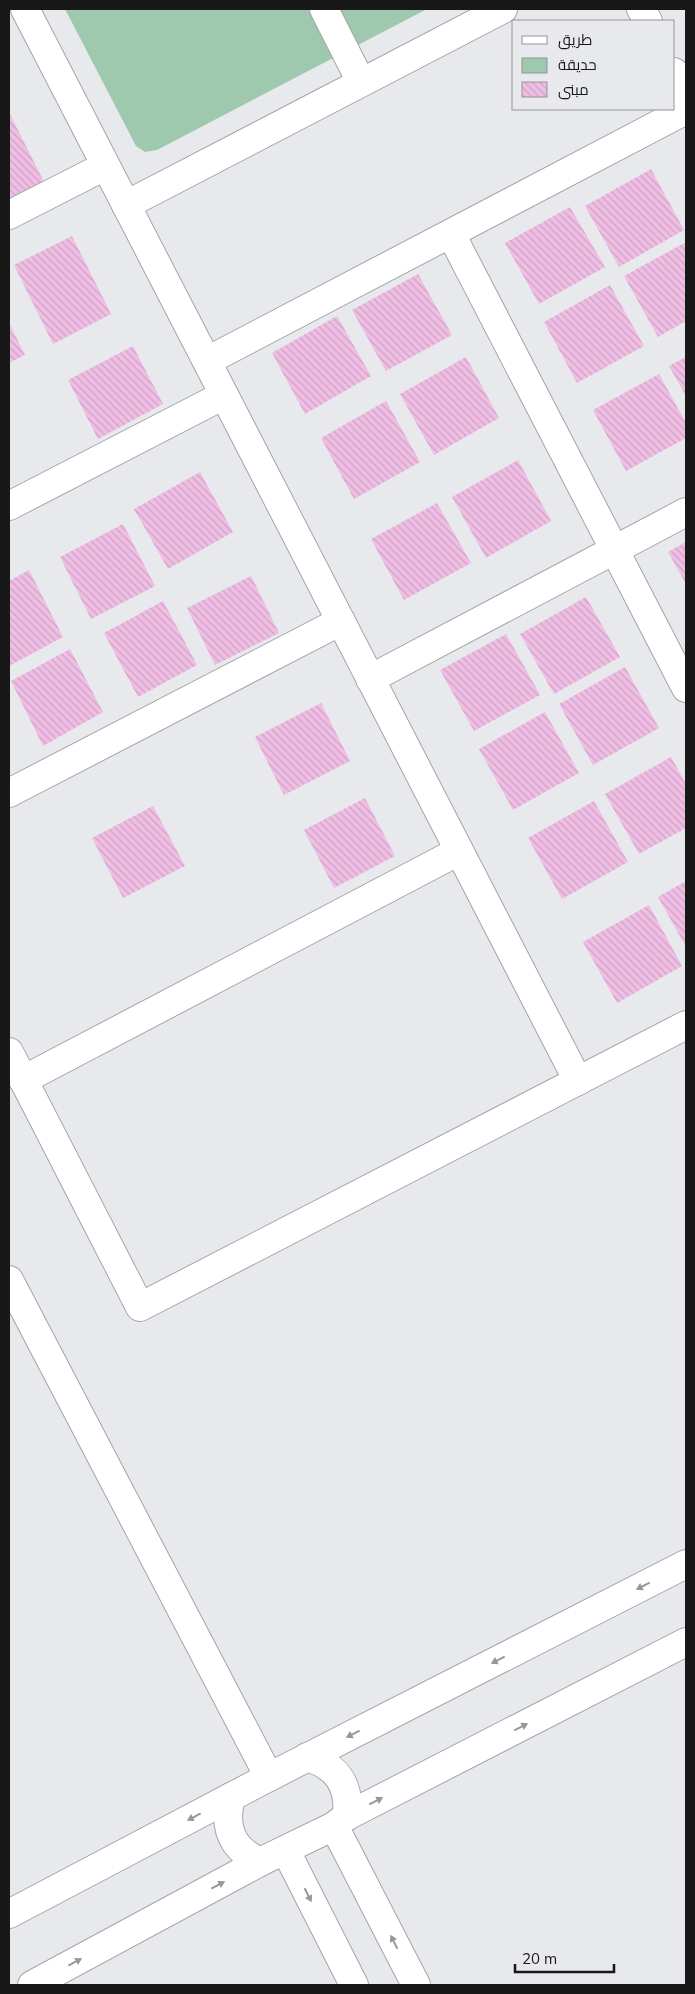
<svg xmlns="http://www.w3.org/2000/svg" width="695" height="1994" viewBox="0 0 695 1994" font-family="Mulish,Cairo,sans-serif">
<style>
.park{fill:#9fc9ae}
.building{fill:url(#building-back-hatch)}
.lines{fill:none;stroke-linecap:round;stroke-linejoin:round}
.street-casing{stroke:#a4a5a8;stroke-width:30}
.secondary-casing{stroke:#a4a5a8;stroke-width:30}
.street{stroke:#fff;stroke-width:28}
.secondary{stroke:#fff;stroke-width:28}
.oneway{fill:#979798}
</style>
<defs>
<pattern id="building-back-hatch" width="6" height="6" patternUnits="userSpaceOnUse" patternTransform="scale(1.25)"><rect width="6" height="6" fill="#f0bee4"/><path d="M-1 5l2 2M0 0l6 6M5-1l2 2" fill="none" stroke="#cda3c3"/></pattern>
</defs>
<rect width="100%" height="100%" fill="#e8e9ed"/>
<!-- park -->
<polygon class="park" points="65,9 427,9 157,150 145,152 136,146"/>
<!-- building -->
<g class="building">
<polygon points="9,112 48,190 9,210"/>
<polygon points="651,169 684,230 619,267 585,206"/>
<polygon points="570,207 605,267 539,304 505,243"/>
<polygon points="72,236 111,314 53,344 14,265"/>
<polygon points="686,242 686,321 658,337 624,276"/>
<polygon points="418,274 452,335 386,371 352,310"/>
<polygon points="610,285 644,346 577,383 544,322"/>
<polygon points="337,316 371,376 305,414 272,353"/>
<polygon points="9,323 25,355 9,363"/>
<polygon points="133,346 163,404 98,439 68,380"/>
<polygon points="466,357 499,418 434,455 400,394"/>
<polygon points="686,357 686,396 669,366"/>
<polygon points="659,374 686,423 686,438 626,471 593,410"/>
<polygon points="386,401 420,462 354,499 321,438"/>
<polygon points="518,460 551,521 486,558 452,497"/>
<polygon points="200,472 233,532 168,569 134,509"/>
<polygon points="437,503 471,563 404,600 371,539"/>
<polygon points="123,524 155,586 91,619 60,557"/>
<polygon points="686,542 686,584 668,552"/>
<polygon points="29,570 63,637 9,666 9,581"/>
<polygon points="251,576 279,633 215,665 187,608"/>
<polygon points="586,597 620,657 554,694 520,634"/>
<polygon points="163,601 197,665 138,697 104,633"/>
<polygon points="506,634 540,695 474,731 440,670"/>
<polygon points="70,649 103,712 43,746 11,681"/>
<polygon points="625,667 659,728 593,765 559,704"/>
<polygon points="321,703 350,761 284,795 255,737"/>
<polygon points="545,712 579,773 513,810 479,749"/>
<polygon points="671,757 686,784 686,828 639,854 605,794"/>
<polygon points="365,798 395,856 334,888 304,830"/>
<polygon points="594,801 628,862 562,899 528,838"/>
<polygon points="153,806 185,866 123,898 92,838"/>
<polygon points="686,881 686,947 658,897"/>
<polygon points="649,905 682,966 617,1003 583,942"/>
</g>
<g class="lines">
<!-- street casing -->
<g class="street-casing">
<g id="street">
<polyline points="25,9 578,1081"/>
<polyline points="324,9 361,82"/>
<polyline points="641,9 648,21"/>
<polyline points="674,72 686,96"/>
<polyline points="126,205 503,9"/>
<polyline points="9,215 105,166"/>
<polyline points="451,234 686,688"/>
<polyline points="207,361 686,110"/>
<polyline points="9,506 224,395"/>
<polyline points="370,679 686,512"/>
<polyline points="9,793 341,621"/>
<polyline points="9,1052 140,1307 686,1025"/>
<polyline points="23,1080 459,851"/>
</g>
</g>
<!-- secondary casing -->
<g class="secondary-casing">
<g id="secondary">
<polyline points="9,1280 269,1777"/>
<path d="M 307,1757 C 337,1766 350,1785 347,1816"/>
<path d="M 231,1797 C 223,1828 231,1848 260,1862"/>
<polyline points="334,1826 416,1985"/>
<polyline points="286,1851 354,1985"/>
<polyline points="9,1914 269,1777 686,1564"/>
<polyline points="32,1985 260,1862 334,1826 347,1816 686,1642"/>
</g>
</g>
<!-- street -->
<use href="#street" class="street"/>
<!-- secondary -->
<use href="#secondary" class="secondary"/>
</g>
<!-- one-way arrows -->
<defs><path id="oneway-solid" d="M-6-.8H1V-3.2L6.5 0L1 3.2V.8H-6Z" transform="scale(1.25)"/></defs>
<g class="oneway">
<use href="#oneway-solid" transform="translate(643 1586) rotate(153)"/>
<use href="#oneway-solid" transform="translate(498 1660) rotate(153)"/>
<use href="#oneway-solid" transform="translate(521 1727) rotate(-27)"/>
<use href="#oneway-solid" transform="translate(353 1734) rotate(153)"/>
<use href="#oneway-solid" transform="translate(376 1801) rotate(-27)"/>
<use href="#oneway-solid" transform="translate(194 1817) rotate(152)"/>
<use href="#oneway-solid" transform="translate(218 1885) rotate(-28)"/>
<use href="#oneway-solid" transform="translate(308 1895) rotate(63)"/>
<use href="#oneway-solid" transform="translate(394 1942) rotate(-117)"/>
<use href="#oneway-solid" transform="translate(75 1962) rotate(-28)"/>
</g>
<!-- border -->
<rect width="695" height="1994" fill="none" stroke="#181819" stroke-width="20"/>
<!-- legend -->
<rect x="512" y="20" width="162" height="90" fill="#e8e9ed" stroke="#959598"/>
<rect x="522" y="36" width="25" height="8" fill="#ffffff" stroke="#959598"/>
<text x="558" y="45" font-size="15" fill="#181819">طريق</text>
<rect x="522" y="58" width="25" height="15" fill="#9fc9ae" stroke="#959598"/>
<text x="558" y="70" font-size="15" fill="#181819">حديقة</text>
<rect x="522" y="82" width="25" height="15" fill="url(#building-back-hatch)" stroke="#959598"/>
<text x="558" y="95" font-size="15" fill="#181819">مبنى</text>
<!-- scale -->
<path d="M515 1964v8h99v-8" fill="none" stroke="#181819" stroke-width="2.5"/>
<text x="522" y="1964" font-size="15" fill="#181819" stroke="#e8e9ed" stroke-width="4" paint-order="stroke">20 m</text>
</svg>
